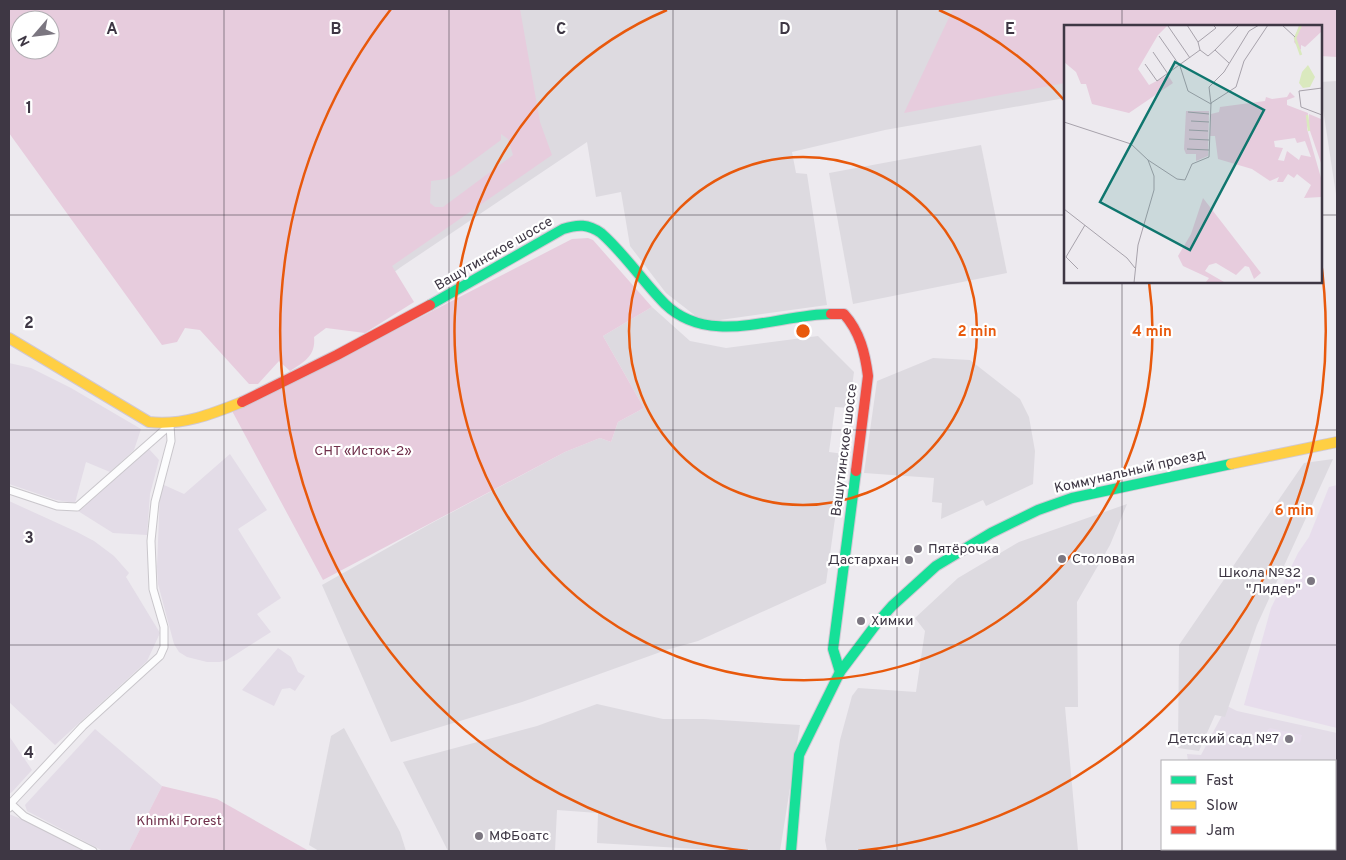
<svg xmlns="http://www.w3.org/2000/svg" width="1346" height="860" viewBox="0 0 1346 860" font-family="Overpass,sans-serif">
<style>
.residential{fill:#e3dce7}
.industrial{fill:#dddae0;fill-rule:evenodd}
.education{fill:#e7ddec}
.green{fill:#e7ccdd;fill-rule:evenodd}
.lines{fill:none;stroke-linecap:round;stroke-linejoin:round}
.street-casing{stroke:#c9c6cb;stroke-width:9}
.fast-casing{stroke:#d0c8d3;stroke-width:12}
.slow-casing{stroke:#d0c8d3;stroke-width:12}
.jam-casing{stroke:#d0c8d3;stroke-width:12}
.street{stroke:#fcfcfd;stroke-width:7}
.fast{stroke:#16e098;stroke-width:10}
.slow{stroke:#ffcf43;stroke-width:10}
.jam{stroke:#f24e42;stroke-width:10}
.grid{fill:none;stroke:#3e3744;stroke-width:1;stroke-opacity:0.55}
.ring{fill:none;stroke:#e8590c;stroke-width:2.5}
.poi-dot{fill:#7b7680;stroke:#fff;stroke-width:2}
.labels{text-anchor:middle;dominant-baseline:central;stroke-width:4.5;stroke-linejoin:round;paint-order:stroke}
.street-label{font-size:14px;fill:#3e3744;stroke:#fff}
.park-label{font-size:14px;fill:#70304b;stroke:#fff}
.poi-label{font-size:14px;fill:#3e3744;stroke:#fff;text-anchor:start}
.inset-river{fill:none;stroke:#dae9be;stroke-width:2.5}
.inset-road{fill:none;stroke:#a7a2ab;stroke-width:1}
.view{fill:#0f766e;fill-opacity:0.15;stroke:#0f766e;stroke-width:2.5}
.inset-edge{fill:none;stroke:#3e3744;stroke-width:2.5}
.grid-label{font-size:16px;text-anchor:middle;font-weight:bold;fill:#3e3744;stroke:#fff;stroke-width:4.5;stroke-linejoin:round;paint-order:stroke}
.centre{fill:#e8590c;stroke:#fff;stroke-width:2.5}
.ring-label{font-size:15px;text-anchor:middle;font-weight:bold;fill:#e8590c;stroke:#fff;stroke-width:4.5;stroke-linejoin:round;paint-order:stroke}
</style>
<rect width="100%" height="100%" fill="#edeaef"/>
<!-- residential -->
<g class="residential">
<polygon points="9,363 31,368 71,388 141,429 134,450 110,472 86,462 75,503 56,500 9,484"/>
<polygon points="149,449 159,460 150,494 147,535 113,533 78,511"/>
<polygon points="230,454 267,510 238,529 281,598 257,614 271,632 227,660 220,662 207,662 187,657 179,652 174,644 158,584 157,567 160,491 164,485 184,494"/>
<polygon points="9,501 77,532 94,541 114,556 129,573 126,577 160,633 147,661 55,745 9,702"/>
<polygon points="278,648 291,657 298,672 305,676 295,691 290,688 282,689 274,706 242,690"/>
<polygon points="1227,706 1237,711 1337,733 1337,851 1182,851 1182,849 1335,849 1335,761 1188,761 1187,754 1201,755"/>
<polygon points="95,729 162,786 129,851 103,851 27,811 25,805"/>
<polygon points="9,736 32,770 12,792 9,794"/>
<polygon points="9,814 26,821 85,851 9,851"/>
</g>
<!-- industrial -->
<g class="industrial">
<path d="M 9,9 L 1337,9 L 1320,26 L 1065,26 L 1065,98 L 885,130 L 792,152 L 796,173 L 807,174 L 827,305 L 720,320 L 704,320 L 697,317 L 666,293 L 630,246 L 621,192 L 596,197 L 587,142 L 401,267 L 249,380 L 9,75 ZM 20,20 L 50,20 L 50,50 L 20,50 Z"/>
<polygon points="1337,81 1337,201 1320,89 1320,82"/>
<polygon points="981,145 1007,273 853,304 829,173"/>
<polygon points="652,307 690,341 726,348 818,336 854,372 849,408 835,407 829,452 844,454 826,583 698,641 666,650 522,702 391,742 322,585 430,524 565,452 600,438 611,442 618,422 644,408 603,336"/>
<polygon points="933,358 970,360 1020,399 1029,417 1035,451 1033,484 986,506 983,500 941,519 942,503 932,502 934,478 864,473 877,381"/>
<polygon points="1333,459 1257,625 1225,717 1215,715 1199,751 1178,748 1179,645 1304,463"/>
<polygon points="1127,504 1110,545 1077,602 1078,707 1065,707 1078,851 827,851 825,840 840,740 852,696 858,688 916,692 925,631 915,618 958,578 1019,542"/>
<polygon points="597,704 663,719 704,719 800,725 780,851 730,851 597,843 598,813 557,810 555,851 448,851 403,762 537,726"/>
<polygon points="344,728 400,832 406,851 319,851 309,845 331,736"/>
</g>
<!-- education -->
<g class="education">
<polygon points="1337,485 1337,728 1244,705 1271,608 1298,553 1309,537 1329,487"/>
<polygon points="1270,728 1302,735 1300,743 1262,735 1259,748 1254,747 1256,738 1253,738 1255,731 1263,733"/>
</g>
<!-- green -->
<g class="green">
<path d="M 9,9 L 520,9 L 540,122 L 552,155 L 392,266 L 414,302 L 365,333 L 326,328 L 314,337 C 316,356 304,362 290,371 L 279,361 L 258,384 L 249,384 L 200,330 L 185,328 L 177,342 L 162,345 L 9,133 ZM 20,20 L 50,20 L 50,50 L 20,50 ZM 501,134 L 508,139 L 513,155 L 443,207 L 435,207 L 430,203 L 431,181 L 446,179 L 455,174 L 501,140 Z"/>
<polygon points="953,9 1337,9 1337,57 1320,56 1320,26 1065,26 1065,83 904,113"/>
<polygon points="588,238 593,240 652,307 603,336 644,408 618,422 611,442 600,438 565,452 323,580 231,409 378,339 572,239"/>
<polygon points="162,786 217,799 309,851 129,851"/>
</g>
<g class="lines">
<!-- street casing -->
<g class="street-casing">
<g id="street">
<polyline points="9,490 57,506 77,507 170,425 171,441 155,502 151,541 153,589 164,627 164,647 160,656 83,726 11,803 9,808"/>
<polyline points="9,802 24,816 93,851"/>
</g>
</g>
<!-- fast casing -->
<g class="fast-casing">
<g id="fast">
<path d="M 430,305 L 563,229 C 578,224 588,224 601,233 C 625,254 643,282 665,304 C 710,348 778,314 831,314"/>
<polyline points="840,672 833,649 856,471"/>
<polyline points="791,851 799,755 840,672 877,623 892,606 936,566 991,533 1038,510 1072,498 1231,464"/>
</g>
</g>
<!-- slow casing -->
<g class="slow-casing">
<g id="slow">
<path d="M 9,338 L 149,422 C 182,426 212,414 242,402"/>
<polyline points="1231,464 1337,442"/>
</g>
</g>
<!-- jam casing -->
<g class="jam-casing">
<g id="jam">
<path d="M 831,314 L 844,314 C 860,332 865,353 868,376 L 856,471"/>
<polyline points="242,402 337,355 430,305"/>
</g>
</g>
<!-- street -->
<use href="#street" class="street"/>
<!-- fast -->
<use href="#fast" class="fast"/>
<!-- slow -->
<use href="#slow" class="slow"/>
<!-- jam -->
<use href="#jam" class="jam"/>
</g>
<!-- grid -->
<path class="grid" d="M 224,9 L 224,851M 449,9 L 449,851M 673,9 L 673,851M 897,9 L 897,851M 1122,9 L 1122,26M 9,215 L 1065,215M 1320,215 L 1337,215M 1122,281 L 1122,851M 9,430 L 1337,430M 9,645 L 1337,645"/>
<!-- distance rings -->
<g class="ring">
<circle cx="803" cy="331" r="174"/>
<path d="M939 10A349 349 0 0 1 1064 100M1149 282A349 349 0 1 1 667 10"/>
<path d="M748 851A523 523 0 0 1 391 9M1320 254A523 523 0 0 1 858 851"/>
</g>
<!-- markers -->
<g class="poi-dot">
<circle cx="918" cy="549" r="5"/>
<circle cx="1062" cy="559" r="5"/>
<circle cx="909" cy="560" r="5"/>
<circle cx="1311" cy="581" r="5"/>
<circle cx="861" cy="621" r="5"/>
<circle cx="1289" cy="739" r="5"/>
<circle cx="479" cy="836" r="5"/>
</g>
<g class="labels">
<!-- street labels -->
<g class="street-label">
<text transform="translate(494 254) rotate(-30)">Вашутинское шоссе</text>
<text transform="translate(845 450) rotate(-83)">Вашутинское шоссе</text>
<text transform="translate(1130 472) rotate(-13)">Коммунальный проезд</text>
</g>
<!-- park labels -->
<g class="park-label">
<text x="363" y="451">СНТ «Исток-2»</text>
<text x="179" y="821">Khimki Forest</text>
</g>
<!-- poi labels -->
<g class="poi-label">
<text x="928" y="549">Пятёрочка</text>
<text x="1072" y="559">Столовая</text>
<text x="899" y="560" text-anchor="end">Дастархан</text>
<text x="1301" y="573" text-anchor="end">Школа №32<tspan x="1301" dy="16">"Лидер"</tspan></text>
<text x="871" y="621">Химки</text>
<text x="1279" y="739" text-anchor="end">Детский сад №7</text>
<text x="489" y="836">МФБоатс</text>
</g>
</g>
<!-- overview -->
<g transform="translate(1064 25)">
<rect width="258" height="258" fill="#edeaef"/>
<path d="M 0,0 L 104,0 L 94,10 L 74,44 L 85,60 L 104,50 L 109,58 L 65,88 L 28,79 L 22,59 L 17,59 L 12,47 L 0,37 ZM 235,0 L 257,0 L 257,7 L 241,22 L 237,20 L 237,25 L 230,17 ZM 226,67 L 231,72 L 223,75 L 223,80 L 244,88 L 243,104 L 257,153 L 257,172 L 240,173 L 247,160 L 233,149 L 230,153 L 224,149 L 219,157 L 213,157 L 215,152 L 206,156 L 188,144 L 154,134 L 151,111 L 146,111 L 147,89 L 155,87 L 156,82 L 201,76 L 202,72 L 208,74 L 223,72 ZM 231,113 L 233,118 L 241,116 L 247,132 L 237,130 L 235,135 L 223,126 L 220,136 L 214,135 L 219,123 L 211,122 L 210,116 ZM 122,86 L 145,86 L 144,131 L 132,136 L 132,129 L 122,129 L 120,124 ZM 245,89 L 257,94 L 257,138 L 245,103 ZM 139,173 L 197,248 L 190,254 L 185,242 L 181,241 L 172,250 L 152,238 L 145,240 L 141,246 L 160,257 L 142,257 L 145,253 L 119,241 L 114,231 L 127,209 Z" fill="#e7ccdd" fill-rule="evenodd"/>
<path d="M 244,40 L 251,52 L 246,62 L 239,63 L 235,58 L 238,47 Z" fill="#dae9be"/>
<path class="inset-river" d="M 237,30 L 231,13 L 237,0M 243,90 L 245,106"/>
<path class="inset-road" d="M 123,0 L 134,17M 218,0 L 231,12M 104,1 L 126,33M 95,11 L 116,41 L 124,66 L 147,79 L 145,62 L 160,47 L 185,6 L 195,0M 136,25 L 144,31 L 151,25 L 165,38M 151,25 L 175,0M 89,27 L 104,49M 81,39 L 93,56 L 136,25 L 134,17 L 152,3 L 149,0M 258,63 L 235,66 L 237,82 L 258,90M 124,87 L 145,89M 127,96 L 145,97M 0,97 L 67,119 L 84,135 L 113,154 L 121,155 L 128,139 L 145,132 L 147,78 L 172,62 L 180,36 L 204,0M 125,105 L 144,106M 125,114 L 145,115M 123,124 L 145,125M 0,184 L 63,233 L 71,243M 14,244 L 2,232 L 21,200M 70,258 L 74,220 L 90,165 L 90,151 L 84,135"/>
<path class="view" d="M 111,37 L 200,85 L 126,225 L 36,177 Z"/>
<rect width="258" height="258" class="inset-edge"/>
</g>
<g class="grid-label">
<text x="112" y="34">A</text>
<text x="336" y="34">B</text>
<text x="561" y="34">C</text>
<text x="785" y="34">D</text>
<text x="1010" y="34">E</text>
<text x="29" y="113">1</text>
<text x="29" y="328">2</text>
<text x="29" y="543">3</text>
<text x="29" y="758">4</text>
</g>
<circle cx="803" cy="331" r="8" class="centre"/>
<g class="ring-label">
<text x="977" y="336">2 min</text>
<text x="1152" y="336">4 min</text>
<text x="1294" y="515">6 min</text>
</g>
<!-- border -->
<rect width="1346" height="860" fill="none" stroke="#3e3744" stroke-width="20"/>
<!-- legend -->
<rect x="1161" y="760" width="175" height="90" fill="#ffffff" stroke="#b2afb4"/>
<rect x="1171" y="776" width="25" height="8" fill="#16e098" stroke="#b2afb4"/>
<text x="1206" y="785" font-size="15" fill="#3e3744">Fast</text>
<rect x="1171" y="801" width="25" height="8" fill="#ffcf43" stroke="#b2afb4"/>
<text x="1206" y="810" font-size="15" fill="#3e3744">Slow</text>
<rect x="1171" y="826" width="25" height="8" fill="#f24e42" stroke="#b2afb4"/>
<text x="1206" y="835" font-size="15" fill="#3e3744">Jam</text>
<!-- north arrow -->
<g transform="translate(35 35) rotate(242)"><circle r="24" fill="#ffffff" stroke="#b2afb4"/>
<path d="M0-4L9 19L0 12L-9 19Z" fill="#7b7680"/>
<text y="-8" font-size="14" font-weight="bold" text-anchor="middle" fill="#3e3744">N</text>
</g>
</svg>
